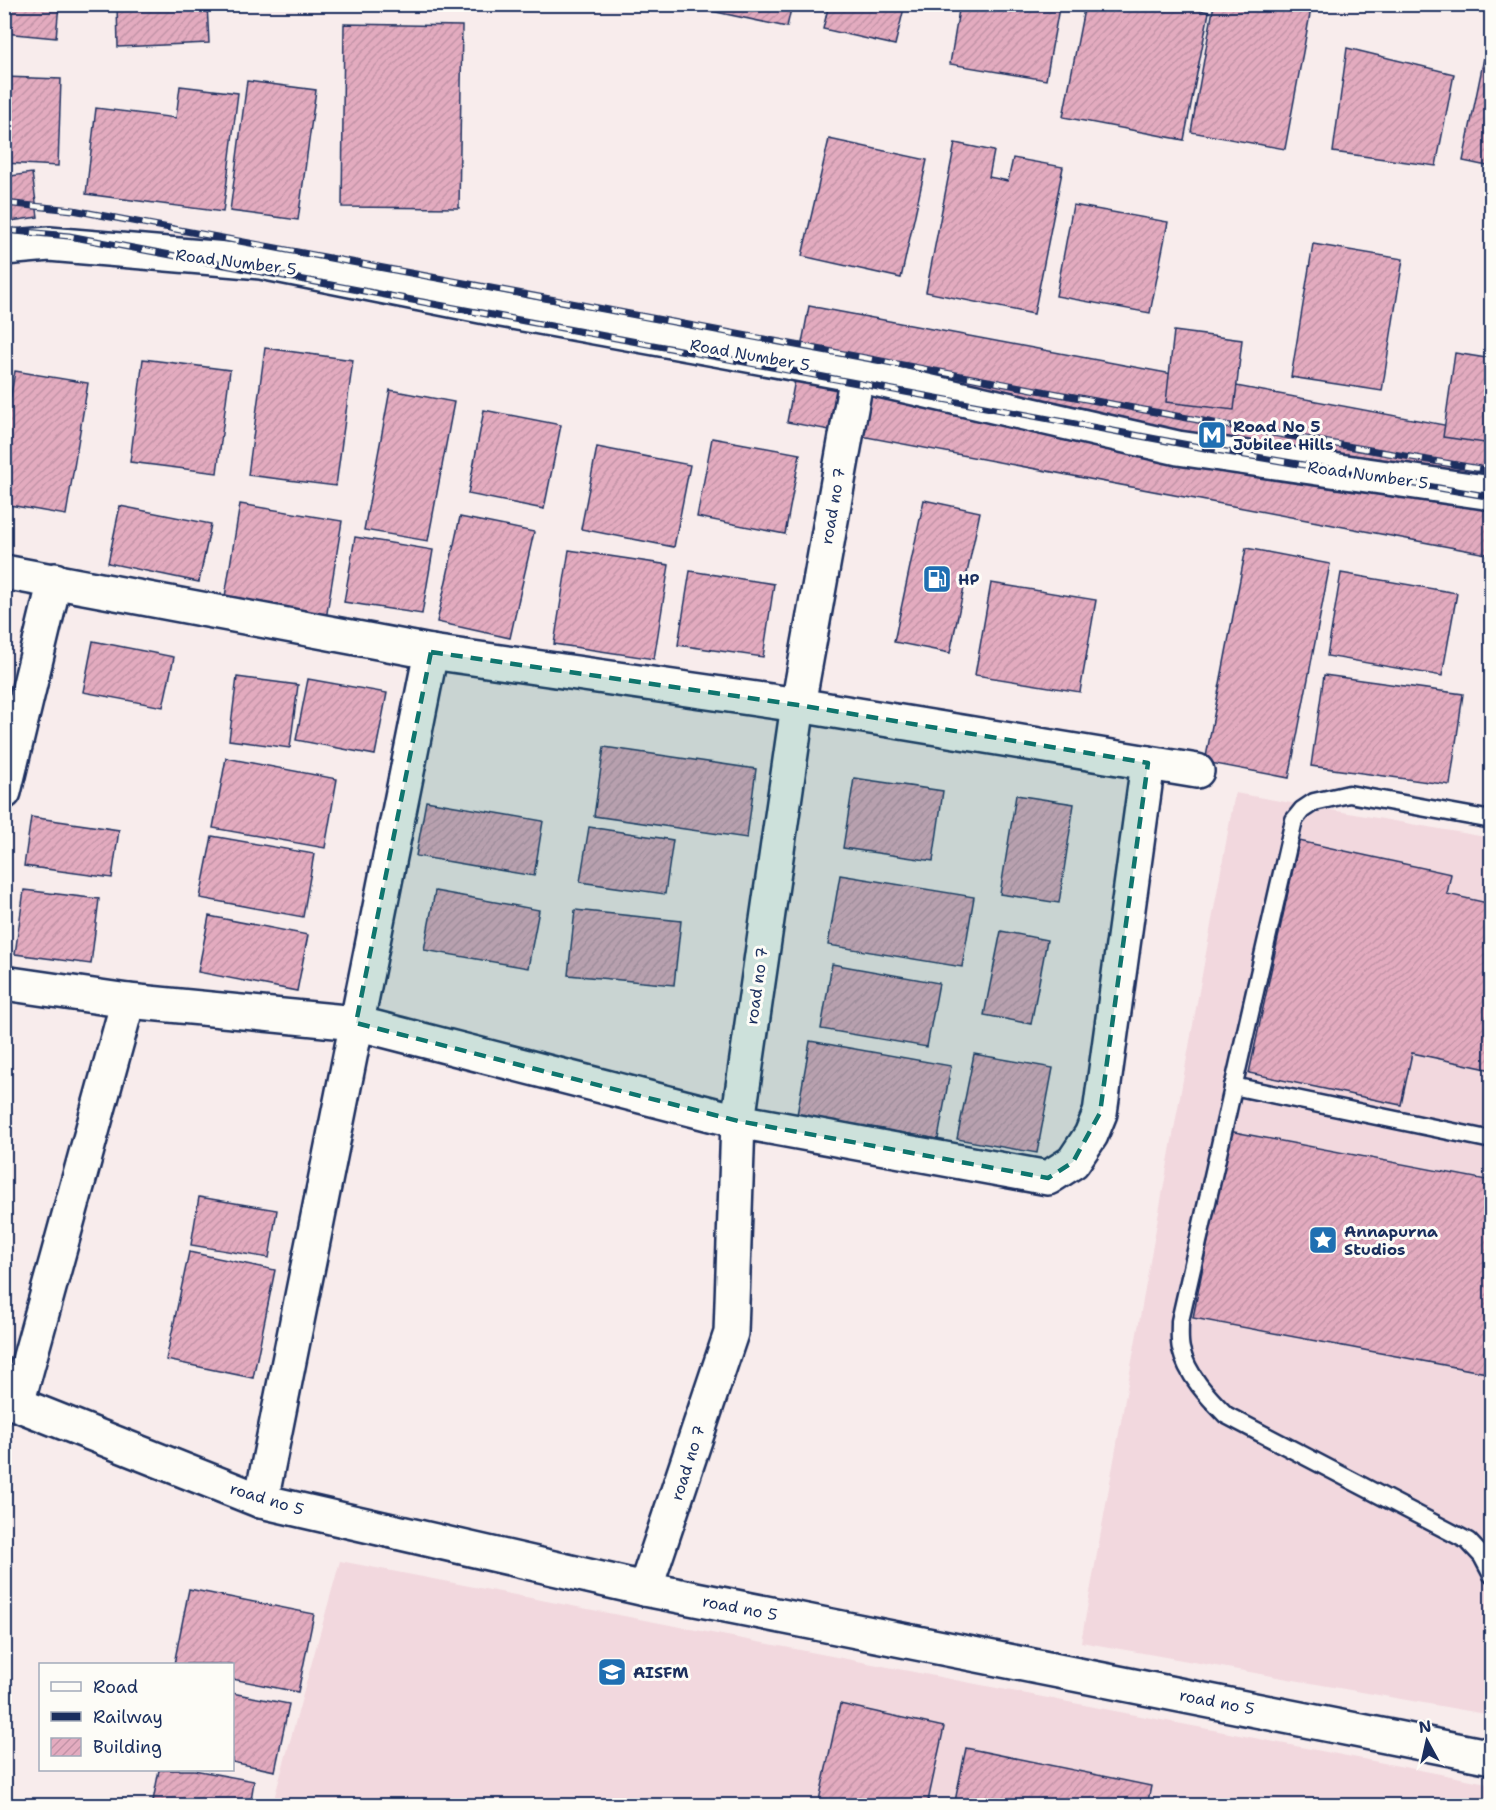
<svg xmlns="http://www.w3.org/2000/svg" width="1496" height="1810" viewBox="0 0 1496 1810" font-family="'Shantell Sans',sans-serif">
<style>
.built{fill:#f2d8de}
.building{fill:url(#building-hatch);stroke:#1b2f5e;stroke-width:1.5}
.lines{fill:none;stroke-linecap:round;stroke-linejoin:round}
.service-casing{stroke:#1b2f5e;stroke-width:21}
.minor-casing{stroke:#1b2f5e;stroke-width:38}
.secondary-casing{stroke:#1b2f5e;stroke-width:38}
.service{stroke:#fdfcf7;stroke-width:16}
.minor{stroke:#fdfcf7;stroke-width:33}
.secondary{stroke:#fdfcf7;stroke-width:33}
.rail-casing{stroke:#1b2f5e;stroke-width:7}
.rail{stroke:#fdfcf7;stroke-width:4.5;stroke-dasharray:14;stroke-linecap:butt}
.marked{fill:#0f766e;fill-opacity:0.2;stroke:#0f766e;stroke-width:4.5;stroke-dasharray:12 8;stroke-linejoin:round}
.labels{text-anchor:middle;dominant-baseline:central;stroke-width:6;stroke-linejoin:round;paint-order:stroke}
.street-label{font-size:16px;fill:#1b2f5e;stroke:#fdfcf7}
.poi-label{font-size:16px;font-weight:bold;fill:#1b2f5e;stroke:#fdfcf7;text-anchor:start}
</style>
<defs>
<pattern id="building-hatch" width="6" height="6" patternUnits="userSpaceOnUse" patternTransform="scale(1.5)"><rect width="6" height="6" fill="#e3abbf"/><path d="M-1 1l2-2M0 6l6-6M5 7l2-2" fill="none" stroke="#c293a7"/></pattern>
</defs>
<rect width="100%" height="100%" fill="#f8ecec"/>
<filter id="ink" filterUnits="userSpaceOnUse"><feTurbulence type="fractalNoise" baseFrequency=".0167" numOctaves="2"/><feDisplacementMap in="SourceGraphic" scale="12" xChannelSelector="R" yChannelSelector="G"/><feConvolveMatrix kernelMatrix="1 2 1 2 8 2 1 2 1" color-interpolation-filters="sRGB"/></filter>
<g filter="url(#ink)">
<!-- built -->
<g class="built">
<polygon points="1235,793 1491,838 1491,1715 1081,1642"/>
<polygon points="340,1561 1492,1784 1491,1806 272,1806"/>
</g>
<!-- building -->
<g class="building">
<polygon points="4,4 59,4 56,38 4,33"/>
<polygon points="117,4 207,4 209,43 118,47"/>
<polygon points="330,4 399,4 399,9 330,6"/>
<polygon points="692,4 792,4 787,27 692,7"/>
<polygon points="829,4 905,4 895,45 823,29"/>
<polygon points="960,4 1038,4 1059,8 1046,80 950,64"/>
<polygon points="1085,4 1172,4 1209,12 1184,140 1063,117"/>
<polygon points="1214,4 1289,4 1311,9 1285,149 1191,132"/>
<polygon points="344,24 462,26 459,208 342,207"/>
<polygon points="1347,48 1454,74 1436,166 1333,152"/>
<polygon points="1485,53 1492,54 1492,167 1463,161"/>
<polygon points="4,77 61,79 58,166 4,163"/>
<polygon points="247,81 316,90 298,220 230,211"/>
<polygon points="180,86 238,93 223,212 86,194 96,108 176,118"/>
<polygon points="829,139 927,160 901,278 802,256"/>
<polygon points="955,143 994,151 989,177 1008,181 1013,158 1063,167 1034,314 926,292"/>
<polygon points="32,173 38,217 4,222 4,177"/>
<polygon points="1073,205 1168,222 1150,313 1056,296"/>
<polygon points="1313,244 1403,259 1382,391 1291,377"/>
<polygon points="809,306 1492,434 1492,555 787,422"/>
<polygon points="1174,331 1242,340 1234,410 1166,402"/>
<polygon points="265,348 353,360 336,486 248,475"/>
<polygon points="1455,353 1492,359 1492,444 1443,437"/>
<polygon points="143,359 230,370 217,473 130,462"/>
<polygon points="15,371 88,383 66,515 4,504 4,437"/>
<polygon points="390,390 454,402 428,541 364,530"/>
<polygon points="484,410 561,425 544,509 468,494"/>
<polygon points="712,438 800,454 785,534 697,517"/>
<polygon points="597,447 690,465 674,547 581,529"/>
<polygon points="924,500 980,512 950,653 894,642"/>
<polygon points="240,504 342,521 326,619 224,603"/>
<polygon points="120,506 211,524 199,582 108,563"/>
<polygon points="460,517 534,532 510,638 437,622"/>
<polygon points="355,537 433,550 422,614 344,602"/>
<polygon points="1246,548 1330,564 1289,778 1205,762"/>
<polygon points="569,550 669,565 654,659 554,644"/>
<polygon points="690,571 774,584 763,657 678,645"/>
<polygon points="1341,573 1457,593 1442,676 1327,656"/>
<polygon points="991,583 1096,600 1080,692 975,675"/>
<polygon points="93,641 174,657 163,707 83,692"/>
<polygon points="1324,675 1463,694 1450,785 1311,766"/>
<polygon points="237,677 298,685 290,748 229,740"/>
<polygon points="308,679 387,693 375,755 296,740"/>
<polygon points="604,747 756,769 747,838 594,816"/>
<polygon points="226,758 337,779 325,848 213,828"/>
<polygon points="854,778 943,791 933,861 843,848"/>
<polygon points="1016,795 1074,804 1059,903 1000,894"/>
<polygon points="426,801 543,821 534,876 416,856"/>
<polygon points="31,817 119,830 112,878 24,866"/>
<polygon points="589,827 673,840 665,894 580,882"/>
<polygon points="212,836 314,854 303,917 200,898"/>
<polygon points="1299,841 1451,874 1447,894 1492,904 1492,1070 1412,1053 1401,1105 1249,1073"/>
<polygon points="840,875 974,897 962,967 828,945"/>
<polygon points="24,890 99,899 91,964 15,954"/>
<polygon points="435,891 539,910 528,968 424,950"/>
<polygon points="575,910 681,921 674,985 568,975"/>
<polygon points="209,916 308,935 297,991 198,972"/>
<polygon points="1001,931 1047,940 1031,1024 984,1015"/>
<polygon points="832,964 939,983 927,1047 821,1029"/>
<polygon points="810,1041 951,1066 938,1139 797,1115"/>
<polygon points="974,1054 1053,1068 1037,1153 957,1139"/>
<polygon points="1229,1131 1492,1181 1492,1374 1193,1318"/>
<polygon points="199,1197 277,1210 269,1258 191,1245"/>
<polygon points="189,1252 275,1270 253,1378 166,1360"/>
<polygon points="189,1589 314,1614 298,1692 232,1679 232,1664 174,1664"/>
<polygon points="232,1693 289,1704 275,1771 232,1762"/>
<polygon points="840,1704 944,1727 927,1806 818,1805"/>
<polygon points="966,1748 1151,1786 1147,1806 954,1806"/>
<polygon points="159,1770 194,1770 254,1781 250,1806 152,1806"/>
</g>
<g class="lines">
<!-- service casing -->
<g class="service-casing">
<g id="service">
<path d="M 1492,820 L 1349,794 L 1314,802 L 1302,810 L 1294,820 L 1180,1321 C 1180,1330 1179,1340 1181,1349 C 1187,1375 1208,1397 1226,1415 L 1468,1541 L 1482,1556 L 1492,1575"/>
<polyline points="1233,1086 1492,1140"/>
</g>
</g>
<!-- minor casing -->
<g class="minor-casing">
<g id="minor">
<polyline points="4,572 431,652 798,705 1197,771"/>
<polyline points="4,792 55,580"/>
<polyline points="4,983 128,1001 356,1023 738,1121 1048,1178 1073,1162 1091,1135 1100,1113 1148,763"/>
<polyline points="4,1401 17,1404 261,1501 645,1589 1492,1757"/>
<polyline points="17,1404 128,1001"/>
<polyline points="261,1501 431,652"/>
<polyline points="645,1589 731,1333 738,1121 798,705 857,375"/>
</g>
</g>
<!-- secondary casing -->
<g class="secondary-casing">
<polyline id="secondary" points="4,248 49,244 261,262 496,309 857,375 1178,448 1492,493"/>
</g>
<!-- service -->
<use href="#service" class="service"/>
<!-- minor -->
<use href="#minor" class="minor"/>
<!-- secondary -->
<use href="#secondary" class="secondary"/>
<!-- rail casing -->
<g class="rail-casing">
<g id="rail">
<polyline points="4,203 73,210 1214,423 1492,471"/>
<polyline points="4,230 69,236 1210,449 1492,497"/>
</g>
</g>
<!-- rail -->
<use href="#rail" class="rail"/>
</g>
</g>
<!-- marked area -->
<path class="marked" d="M 431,652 L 798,705 L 1148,763 L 1100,1113 L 1073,1162 L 1048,1178 L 738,1121 L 356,1023 Z"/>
<!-- icons -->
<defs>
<g id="metro-square" transform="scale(1.5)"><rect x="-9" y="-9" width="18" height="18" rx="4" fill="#1f6fb2" stroke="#fdfcf7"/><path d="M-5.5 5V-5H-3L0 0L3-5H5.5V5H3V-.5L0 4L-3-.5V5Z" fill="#fff"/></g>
<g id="fuel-square" transform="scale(1.5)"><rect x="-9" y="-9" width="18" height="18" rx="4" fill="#1f6fb2" stroke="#fdfcf7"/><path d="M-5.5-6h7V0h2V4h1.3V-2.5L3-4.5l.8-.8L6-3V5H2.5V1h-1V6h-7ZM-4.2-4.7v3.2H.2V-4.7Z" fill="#fff"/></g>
<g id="sight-square" transform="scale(1.5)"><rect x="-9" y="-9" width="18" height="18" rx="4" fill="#1f6fb2" stroke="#fdfcf7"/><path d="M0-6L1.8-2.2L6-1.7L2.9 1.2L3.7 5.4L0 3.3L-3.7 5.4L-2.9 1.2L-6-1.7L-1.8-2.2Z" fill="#fff"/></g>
<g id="school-square" transform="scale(1.5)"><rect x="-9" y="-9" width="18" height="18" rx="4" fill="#1f6fb2" stroke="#fdfcf7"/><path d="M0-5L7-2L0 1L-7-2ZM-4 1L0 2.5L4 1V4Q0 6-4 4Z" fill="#fff"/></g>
</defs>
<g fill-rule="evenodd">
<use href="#metro-square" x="1212" y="435"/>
<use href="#fuel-square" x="937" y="579"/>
<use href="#sight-square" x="1323" y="1240"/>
<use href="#school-square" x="612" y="1672"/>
</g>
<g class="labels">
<!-- street labels -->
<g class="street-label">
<text transform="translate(236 262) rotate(7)">Road Number 5</text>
<text transform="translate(750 355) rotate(10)">Road Number 5</text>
<text transform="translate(1368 475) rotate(8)">Road Number 5</text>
<text transform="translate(833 506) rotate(-80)">road no 7</text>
<text transform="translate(757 986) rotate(-82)">road no 7</text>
<text transform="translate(688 1463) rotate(-72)">road no 7</text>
<text transform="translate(267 1499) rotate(17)">road no 5</text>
<text transform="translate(740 1608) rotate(11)">road no 5</text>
<text transform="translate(1217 1702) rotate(11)">road no 5</text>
</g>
<!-- poi labels -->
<g class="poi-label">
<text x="1233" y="426">Road No 5<tspan x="1233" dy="18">Jubilee Hills</tspan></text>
<text x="958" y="579">HP</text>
<text x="1344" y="1231">Annapurna<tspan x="1344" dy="18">Studios</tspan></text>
<text x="633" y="1672">AISFM</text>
</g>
</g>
<!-- margin -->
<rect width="1496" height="1810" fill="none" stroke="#fdfcf7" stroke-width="24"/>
<rect x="12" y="12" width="1472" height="1786" fill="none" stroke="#1b2f5e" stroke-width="2" filter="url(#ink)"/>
<!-- legend -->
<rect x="39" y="1663" width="195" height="108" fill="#fdfcf7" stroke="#a3aaba" stroke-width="1.5"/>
<rect x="51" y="1682" width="30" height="9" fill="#fdfcf7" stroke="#a3aaba" stroke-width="1.5"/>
<text x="93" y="1693" font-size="18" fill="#1b2f5e">Road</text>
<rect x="51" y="1712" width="30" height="9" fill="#1b2f5e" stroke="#a3aaba" stroke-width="1.5"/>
<text x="93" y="1723" font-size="18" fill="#1b2f5e">Railway</text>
<rect x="51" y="1738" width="30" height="18" fill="url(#building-hatch)" stroke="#a3aaba" stroke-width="1.5"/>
<text x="93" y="1753" font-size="18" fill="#1b2f5e">Building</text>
<!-- north arrow -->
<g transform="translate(1427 1741) rotate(352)" stroke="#fdfcf7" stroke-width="4.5" paint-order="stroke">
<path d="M0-4.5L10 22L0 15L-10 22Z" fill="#1b2f5e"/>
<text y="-9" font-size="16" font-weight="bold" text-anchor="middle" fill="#1b2f5e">N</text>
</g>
</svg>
